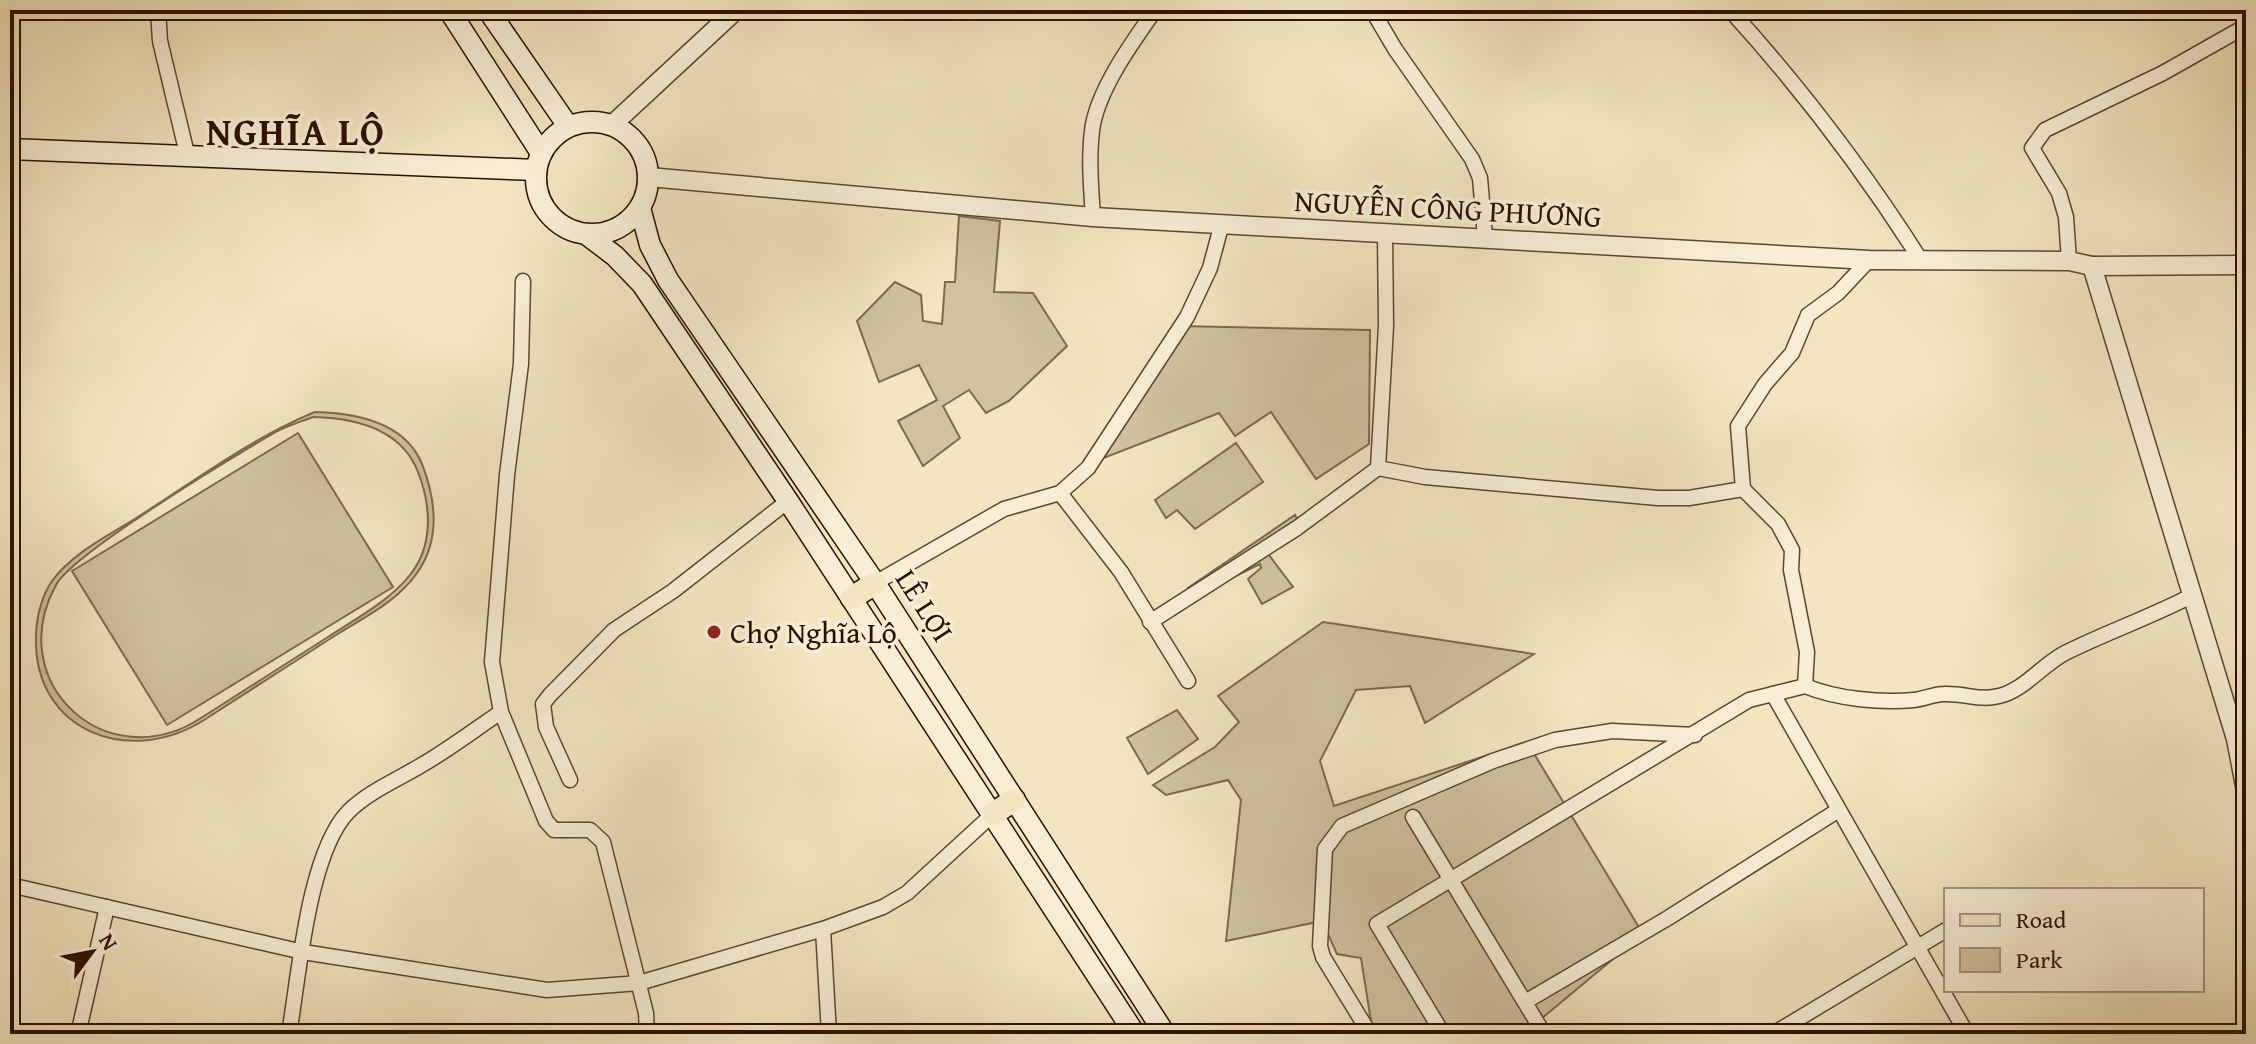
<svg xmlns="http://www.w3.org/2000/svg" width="2256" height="1044" viewBox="0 0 2256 1044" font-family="'Gentium Book Plus',serif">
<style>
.green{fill:#d0c19f;stroke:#7e6850;stroke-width:2;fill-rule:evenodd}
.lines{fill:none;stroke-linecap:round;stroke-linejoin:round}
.minor-casing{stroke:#5d4530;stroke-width:17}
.tertiary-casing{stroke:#5d4530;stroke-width:21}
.secondary-casing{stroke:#2b1000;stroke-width:23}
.primary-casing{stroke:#2b1000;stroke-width:25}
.minor{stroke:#f7eed5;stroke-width:14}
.tertiary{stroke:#f7eed5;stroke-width:18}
.secondary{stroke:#f7eed5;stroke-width:20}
.primary{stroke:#f2e5bf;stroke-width:22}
.poi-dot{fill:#8f2418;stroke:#f7eed5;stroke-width:3}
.labels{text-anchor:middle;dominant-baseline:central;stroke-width:7;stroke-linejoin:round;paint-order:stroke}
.street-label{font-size:30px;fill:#2b1000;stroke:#f7eed5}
.poi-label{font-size:30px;fill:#2b1000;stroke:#f7eed5;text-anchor:start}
.district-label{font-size:38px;font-weight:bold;letter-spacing:2px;fill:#2b1000;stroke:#f7eed5}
</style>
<rect width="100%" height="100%" fill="#f2e5bf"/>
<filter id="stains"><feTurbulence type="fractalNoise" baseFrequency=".0025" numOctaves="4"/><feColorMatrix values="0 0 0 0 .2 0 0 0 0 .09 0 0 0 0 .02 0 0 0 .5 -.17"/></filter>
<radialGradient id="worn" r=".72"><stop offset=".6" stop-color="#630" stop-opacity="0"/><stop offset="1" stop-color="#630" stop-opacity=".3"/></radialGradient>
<!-- green -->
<g class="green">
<polygon points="959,216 1000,221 994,292 1033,293 1067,346 1009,401 986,413 969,390 943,406 960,438 923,466 898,421 937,400 919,365 879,382 857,321 895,282 921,295 923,321 942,324 945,282 955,282"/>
<polygon points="1180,326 1370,330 1369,444 1316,479 1271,412 1235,436 1219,413 1091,463"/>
<path d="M 315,412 C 355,413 405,422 422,464 C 436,500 441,539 417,573 C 398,601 363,618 336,635 C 292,663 248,692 204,720 C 130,767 34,732 36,638 C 36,619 41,597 52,581 C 74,551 114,533 144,513 C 200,477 254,437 315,412 ZM 313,417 C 354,418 401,428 418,472 C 431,505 434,545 410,575 C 388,602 357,618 328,637 C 286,664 243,691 201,718 C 107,779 2,683 56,585 C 73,553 235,456 274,433 C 286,426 300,422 313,417 Z"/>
<polygon points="298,433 393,587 167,725 72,571"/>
<polygon points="1236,443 1263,482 1195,529 1177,510 1166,518 1155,500"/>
<polygon points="1295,515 1300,525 1266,551 1293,587 1262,604 1248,579 1261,568 1260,564 1195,596 1188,588"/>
<polygon points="1323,622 1534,654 1425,723 1410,686 1356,690 1320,761 1334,806 1527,742 1643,934 1523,1034 1373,1034 1361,958 1337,954 1322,921 1226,941 1241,800 1228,780 1166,795 1153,785 1215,747 1239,722 1218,696"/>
<polygon points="1177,710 1198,739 1148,774 1127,738"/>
</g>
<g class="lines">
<!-- minor casing -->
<g class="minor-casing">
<g id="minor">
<polyline points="158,10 160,41 188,158"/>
<polyline points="1372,10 1395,49 1472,159 1480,178 1485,237"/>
<path d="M 1730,10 C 1802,89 1862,168 1920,259"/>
<path d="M 1093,217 C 1091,186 1088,155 1093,124 C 1101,85 1132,43 1155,10"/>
<polyline points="2069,261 2066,217 2059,193 2032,148 2045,130 2163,73 2246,26"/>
<polyline points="523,281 521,364 507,475 492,662 501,712 546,821 554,830 590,830 603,842 646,1013 647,1034"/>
<polyline points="1378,468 1425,477 1658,498 1689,498 1743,489"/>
<polyline points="1060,493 1121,572 1188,681"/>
<polyline points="875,583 1004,509 1060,493 1088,468 1187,317 1210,268 1222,223"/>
<polyline points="1150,622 1297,528 1378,468 1386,326 1385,233"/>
<path d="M 1805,686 C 1837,699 1880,703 1914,700 C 1924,699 1934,694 1944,694 C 1964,693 1979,701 1999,696 C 2023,691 2042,665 2065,653 C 2107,632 2151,617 2193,595"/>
<polyline points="1773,694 1805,686 1807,652 1791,570 1792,550 1778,524 1743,489 1738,426 1765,384 1792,353 1808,315 1838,293 1869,260"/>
<polyline points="570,780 546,727 543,704 550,695 614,630 673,591 788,501"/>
<polyline points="1413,817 1544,1034"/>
<polyline points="10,885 303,952 547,990 639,983 823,929 883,907 907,893 993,814"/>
<polyline points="823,929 829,1034"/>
<polyline points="1525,1002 1668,918 1837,811"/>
<polyline points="79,1030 107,907"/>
<path d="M 289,1034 C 299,976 308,854 348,812 C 368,792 395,781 420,766 C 448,750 474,730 501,712"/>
<polyline points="1370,1034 1323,957 1320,946 1325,849 1342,826 1493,761 1555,740 1612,731 1695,735"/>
<polyline points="1443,1034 1377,924 1749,700 1773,694 1967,1034"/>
<polyline points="1773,1034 1946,930"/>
</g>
</g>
<!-- tertiary casing -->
<g class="tertiary-casing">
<g id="tertiary">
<polyline points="612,125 736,10"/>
<polyline points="649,177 1093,217 1869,260 2069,261 2092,266 2246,265"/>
<polyline points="2092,266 2236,739 2246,791"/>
</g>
</g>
<!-- secondary casing -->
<g class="secondary-casing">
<g id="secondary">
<polyline points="449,10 541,153"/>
<polyline points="488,10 568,126"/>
<circle cx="592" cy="178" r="56"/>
<polyline points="10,149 536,170"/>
<polyline points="640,208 650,245 668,280 875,583 1165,1034"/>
<polyline points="586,234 615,256 642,284 788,501 1135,1034"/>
</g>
</g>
<!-- primary casing -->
<g class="primary-casing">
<g id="primary">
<polyline points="852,598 875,583"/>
<polyline points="993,814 1014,800"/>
</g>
</g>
<!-- minor -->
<use href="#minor" class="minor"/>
<!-- tertiary -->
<use href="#tertiary" class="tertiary"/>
<!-- secondary -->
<use href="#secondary" class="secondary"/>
<!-- primary -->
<use href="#primary" class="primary"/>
</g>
<!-- markers -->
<circle class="poi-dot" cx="714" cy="632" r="8"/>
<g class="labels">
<!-- street labels -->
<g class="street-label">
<text transform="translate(1448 208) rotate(3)">NGUYỄN CÔNG PHƯƠNG</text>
<text transform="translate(925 605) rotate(57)">LÊ LỢI</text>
</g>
<!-- poi labels -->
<g class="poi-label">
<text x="730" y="632">Chợ Nghĩa Lộ</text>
</g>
<!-- district labels -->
<g class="district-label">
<text x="296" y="131">NGHĨA LỘ</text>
</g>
</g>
<!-- margin -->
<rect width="2256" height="1044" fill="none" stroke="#f2e5bf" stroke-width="40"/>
<rect x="12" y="12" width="2232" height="1020" fill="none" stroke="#2b1000" stroke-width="4"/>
<rect x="20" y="20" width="2216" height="1004" fill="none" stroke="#2b1000" stroke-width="2"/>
<!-- legend -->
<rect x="1944" y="888" width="260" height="104" fill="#f7eed5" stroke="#a59580" stroke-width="2"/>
<rect x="1960" y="914" width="40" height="12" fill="#f2e5bf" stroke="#a59580" stroke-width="2"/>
<text x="2016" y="928" font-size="24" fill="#2b1000">Road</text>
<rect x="1960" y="948" width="40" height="24" fill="#d0c19f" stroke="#a59580" stroke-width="2"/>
<text x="2016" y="968" font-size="24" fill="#2b1000">Park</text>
<!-- north arrow -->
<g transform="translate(92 952) rotate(58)" stroke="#f7eed5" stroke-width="6" paint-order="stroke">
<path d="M0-6L14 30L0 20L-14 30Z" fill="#2b1000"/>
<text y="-12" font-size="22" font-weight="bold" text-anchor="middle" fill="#2b1000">N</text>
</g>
<rect width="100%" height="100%" filter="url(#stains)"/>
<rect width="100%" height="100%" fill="url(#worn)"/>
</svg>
